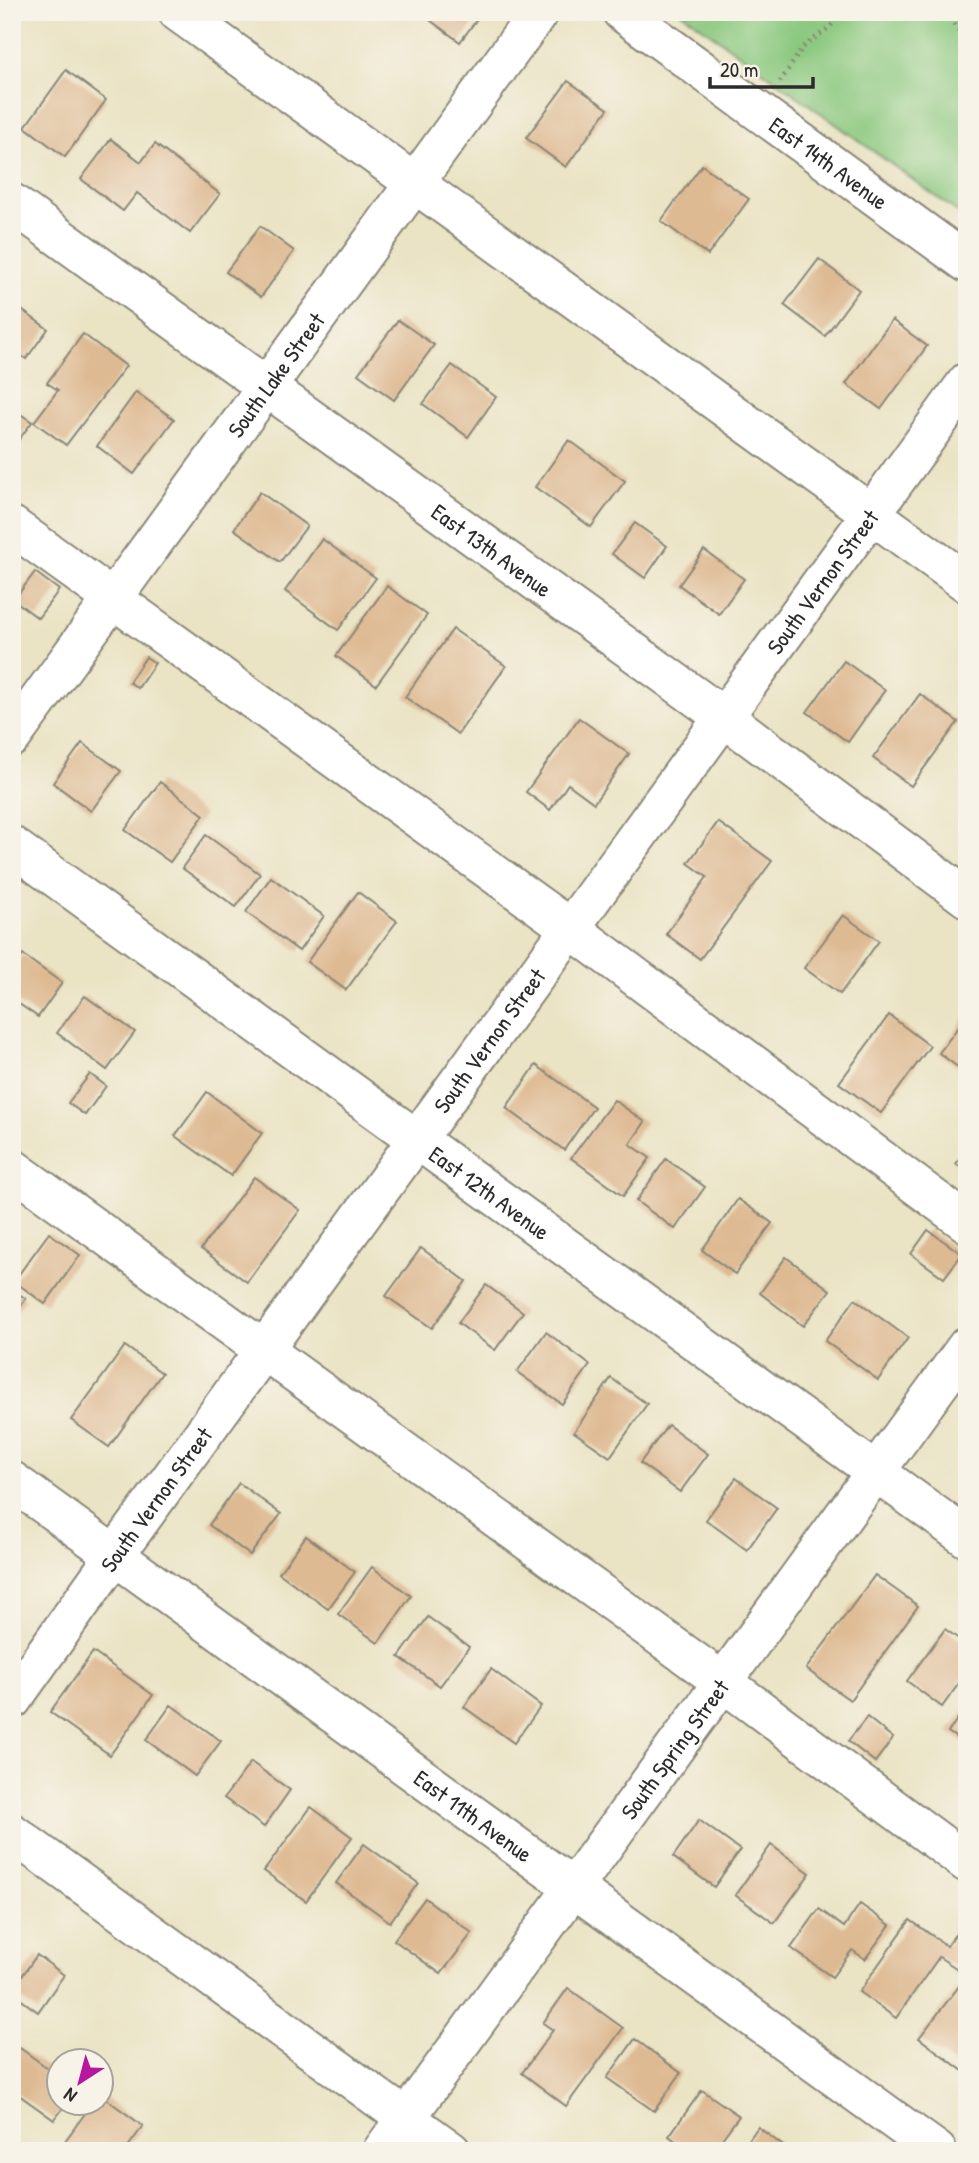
<svg xmlns="http://www.w3.org/2000/svg" width="979" height="2163" viewBox="0 0 979 2163" font-family="'Patrick Hand',sans-serif">
<style>
.green{fill:#89c87e;stroke:#5a7a54;stroke-width:2}
.building{fill:#deba93}
.lines{fill:none;stroke-linecap:round;stroke-linejoin:round}
.minor-casing{stroke:#8a8778;stroke-width:42}
.path{stroke:#8a8778;stroke-width:4.5;stroke-dasharray:2 5;stroke-linecap:butt}
.minor{stroke:#fff;stroke-width:38}
.labels{text-anchor:middle;dominant-baseline:central;stroke-width:7;stroke-linejoin:round;paint-order:stroke}
.street-label{font-size:23px;fill:#2b2b2b;stroke:#f7f3e8}
</style>
<rect width="100%" height="100%" fill="#f7f3e8"/>
<filter id="ink" filterUnits="userSpaceOnUse"><feTurbulence type="fractalNoise" baseFrequency=".0143" numOctaves="2"/><feDisplacementMap in="SourceGraphic" scale="14" xChannelSelector="R" yChannelSelector="G"/><feConvolveMatrix kernelMatrix="1 2 1 2 8 2 1 2 1" color-interpolation-filters="sRGB"/></filter>
<filter id="wash" filterUnits="userSpaceOnUse"><feTurbulence type="fractalNoise" baseFrequency=".00686" numOctaves="4" result="noise"/><feDisplacementMap in="SourceGraphic" scale="28" xChannelSelector="R" yChannelSelector="G"/><feGaussianBlur stdDeviation="1.57" result="paint"/><feColorMatrix in="noise" values="0 0 0 0 0 0 0 0 0 0 0 0 0 0 0 0 0 1.4 0 .05"/><feComposite in="paint" operator="in"/></filter>
<g filter="url(#wash)">
<rect width="100%" height="100%" fill="#eae3c4"/>
<!-- green -->
<polygon class="green" points="681,12 967,12 967,219"/>
<g id="blocks">
<!-- building -->
<g class="building">
<polygon points="419,12 468,12 477,19 460,42"/>
<polygon points="66,70 106,100 65,157 25,127"/>
<polygon points="568,81 608,109 566,167 526,138"/>
<polygon points="111,139 141,162 155,144 220,194 190,233 137,193 123,211 81,179"/>
<polygon points="702,165 749,199 708,255 661,221"/>
<polygon points="260,226 294,251 261,297 226,272"/>
<polygon points="819,259 859,290 825,336 784,305"/>
<polygon points="12,303 48,329 26,359 12,349"/>
<polygon points="398,320 434,345 394,400 358,374"/>
<polygon points="892,320 927,346 881,409 846,384"/>
<polygon points="83,334 126,366 66,445 34,422 58,390 47,383"/>
<polygon points="452,365 496,397 468,437 423,404"/>
<polygon points="136,392 174,419 134,474 97,446"/>
<polygon points="12,408 32,422 12,449"/>
<polygon points="569,440 625,481 591,527 535,487"/>
<polygon points="260,492 307,526 280,562 234,529"/>
<polygon points="635,523 667,546 645,578 612,554"/>
<polygon points="322,539 376,578 338,630 285,591"/>
<polygon points="704,550 744,579 719,614 679,585"/>
<polygon points="35,572 59,590 38,618 14,600"/>
<polygon points="387,586 427,615 376,685 336,656"/>
<polygon points="453,629 506,666 458,734 405,697"/>
<polygon points="146,657 155,663 138,688 129,682"/>
<polygon points="844,661 885,690 848,742 807,712"/>
<polygon points="920,694 958,722 911,786 873,758"/>
<polygon points="579,718 629,754 594,803 568,784 550,810 526,792"/>
<polygon points="82,743 121,771 91,811 53,783"/>
<polygon points="160,782 204,815 170,862 125,830"/>
<polygon points="718,822 772,861 700,959 666,934 707,877 688,863"/>
<polygon points="206,835 260,874 236,907 182,868"/>
<polygon points="271,877 324,916 299,951 246,912"/>
<polygon points="358,892 397,921 346,990 307,962"/>
<polygon points="843,915 879,941 840,994 804,968"/>
<polygon points="23,955 62,983 38,1017 12,999 12,970"/>
<polygon points="85,996 135,1032 107,1070 57,1033"/>
<polygon points="889,1015 930,1046 881,1113 839,1083"/>
<polygon points="967,1015 967,1074 939,1053"/>
<polygon points="536,1065 594,1107 564,1150 506,1108"/>
<polygon points="90,1074 106,1086 85,1115 68,1103"/>
<polygon points="207,1092 262,1133 231,1176 175,1136"/>
<polygon points="614,1100 645,1122 630,1144 650,1158 623,1196 571,1158"/>
<polygon points="967,1149 967,1172 956,1164"/>
<polygon points="666,1159 705,1187 675,1229 636,1201"/>
<polygon points="254,1177 300,1210 247,1282 201,1249"/>
<polygon points="738,1199 772,1223 735,1274 702,1250"/>
<polygon points="928,1230 962,1254 944,1278 911,1254"/>
<polygon points="49,1233 80,1255 45,1304 14,1281"/>
<polygon points="421,1248 466,1281 432,1328 386,1296"/>
<polygon points="786,1257 830,1290 803,1326 760,1293"/>
<polygon points="486,1285 523,1312 495,1350 458,1323"/>
<polygon points="12,1289 26,1299 12,1317"/>
<polygon points="855,1299 908,1338 878,1380 825,1341"/>
<polygon points="546,1332 590,1365 562,1404 517,1372"/>
<polygon points="125,1346 162,1373 109,1447 71,1420"/>
<polygon points="611,1378 647,1404 610,1457 574,1432"/>
<polygon points="668,1425 708,1454 680,1492 640,1463"/>
<polygon points="736,1478 777,1508 747,1550 706,1520"/>
<polygon points="239,1483 281,1514 250,1555 209,1525"/>
<polygon points="306,1536 355,1572 328,1609 279,1573"/>
<polygon points="372,1567 411,1596 378,1643 338,1614"/>
<polygon points="875,1575 918,1606 850,1700 806,1669"/>
<polygon points="428,1617 469,1647 440,1686 399,1657"/>
<polygon points="945,1629 967,1645 967,1672 942,1707 907,1681"/>
<polygon points="93,1652 153,1695 110,1755 50,1712"/>
<polygon points="491,1669 541,1706 514,1743 464,1707"/>
<polygon points="171,1705 221,1741 195,1776 146,1740"/>
<polygon points="967,1706 967,1745 948,1732"/>
<polygon points="867,1717 893,1738 875,1762 848,1741"/>
<polygon points="251,1762 290,1790 264,1827 224,1798"/>
<polygon points="311,1807 352,1837 306,1901 264,1871"/>
<polygon points="699,1820 740,1850 714,1887 673,1857"/>
<polygon points="364,1844 418,1883 390,1922 336,1883"/>
<polygon points="771,1845 810,1873 774,1923 735,1895"/>
<polygon points="425,1898 472,1933 441,1974 394,1940"/>
<polygon points="860,1904 890,1925 865,1959 852,1950 832,1977 791,1948 819,1909 844,1927"/>
<polygon points="967,1917 967,1959 959,1970 939,1957 896,2018 859,1992 910,1920 947,1946"/>
<polygon points="37,1955 64,1975 38,2012 12,1993 12,1990"/>
<polygon points="967,1976 967,2074 919,2038"/>
<polygon points="568,1988 623,2028 566,2106 522,2073 553,2030 543,2023"/>
<polygon points="635,2039 681,2073 654,2111 607,2078"/>
<polygon points="20,2048 60,2077 60,2104 66,2104 54,2120 12,2090 12,2058"/>
<polygon points="702,2090 739,2116 713,2151 689,2151 669,2136"/>
<polygon points="102,2096 143,2126 125,2151 79,2151 65,2141 92,2104 102,2104"/>
<polygon points="758,2127 790,2151 741,2151"/>
</g>
</g>
</g>
<g filter="url(#ink)">
<use href="#blocks" fill-opacity="0" stroke="#8a8778" stroke-width="2"/>
<g class="lines">
<!-- minor casing -->
<g class="minor-casing">
<g id="minor">
<polyline points="178,12 967,583"/>
<path id="s1" d="M 622,12 L 967,263"/>
<path id="s2" d="M 12,203 L 725,718 L 967,898"/>
<polyline points="12,526 571,929 967,1223"/>
<path id="s3" d="M 12,737 L 539,12"/>
<path id="s4" d="M 12,846 L 967,1538"/>
<polyline points="12,1168 723,1682 967,1863"/>
<path id="s5" d="M 12,1481 L 937,2151"/>
<path id="s6" d="M 12,1700 L 115,1555 L 967,382"/>
<polyline points="12,1833 451,2151"/>
<path id="s7" d="M 382,2151 L 967,1346"/>
</g>
</g>
<!-- path -->
<g class="path">
<polyline points="946,12 967,44"/>
<polyline points="780,82 803,47 830,27 843,12"/>
</g>
<!-- minor -->
<use href="#minor" class="minor"/>
</g>
</g>
<g class="labels">
<!-- street labels -->
<g class="street-label">
<text stroke="none"><textPath href="#s1" startOffset="256">East 14th Avenue</textPath></text>
<text stroke="none"><textPath href="#s3" startOffset="448">South Lake Street</textPath></text>
<text stroke="none"><textPath href="#s2" startOffset="592">East 13th Avenue</textPath></text>
<text stroke="none"><textPath href="#s6" startOffset="1381">South Vernon Street</textPath></text>
<text stroke="none"><textPath href="#s6" startOffset="814">South Vernon Street</textPath></text>
<text stroke="none"><textPath href="#s4" startOffset="590">East 12th Avenue</textPath></text>
<text stroke="none"><textPath href="#s6" startOffset="247">South Vernon Street</textPath></text>
<text stroke="none"><textPath href="#s7" startOffset="497">South Spring Street</textPath></text>
<text stroke="none"><textPath href="#s5" startOffset="570">East 11th Avenue</textPath></text>
</g>
</g>
<!-- margin -->
<rect width="979" height="2163" fill="none" stroke="#f7f3e8" stroke-width="42"/>
<!-- north arrow -->
<g transform="translate(80 2082) rotate(216)"><circle r="33" fill="#f7f3e8" stroke="#a5a39c" stroke-width="2"/>
<path d="M0-5L12 26L0 18L-12 26Z" fill="#b5179e"/>
<text y="-10" font-size="19" font-weight="bold" text-anchor="middle" fill="#2b2b2b">N</text>
</g>
<!-- scale -->
<path d="M710 77v10h103v-10" fill="none" stroke="#2b2b2b" stroke-width="3.5"/>
<text x="720" y="77" font-size="21" fill="#2b2b2b" stroke="#f7f3e8" stroke-width="5" paint-order="stroke">20 m</text>
</svg>
